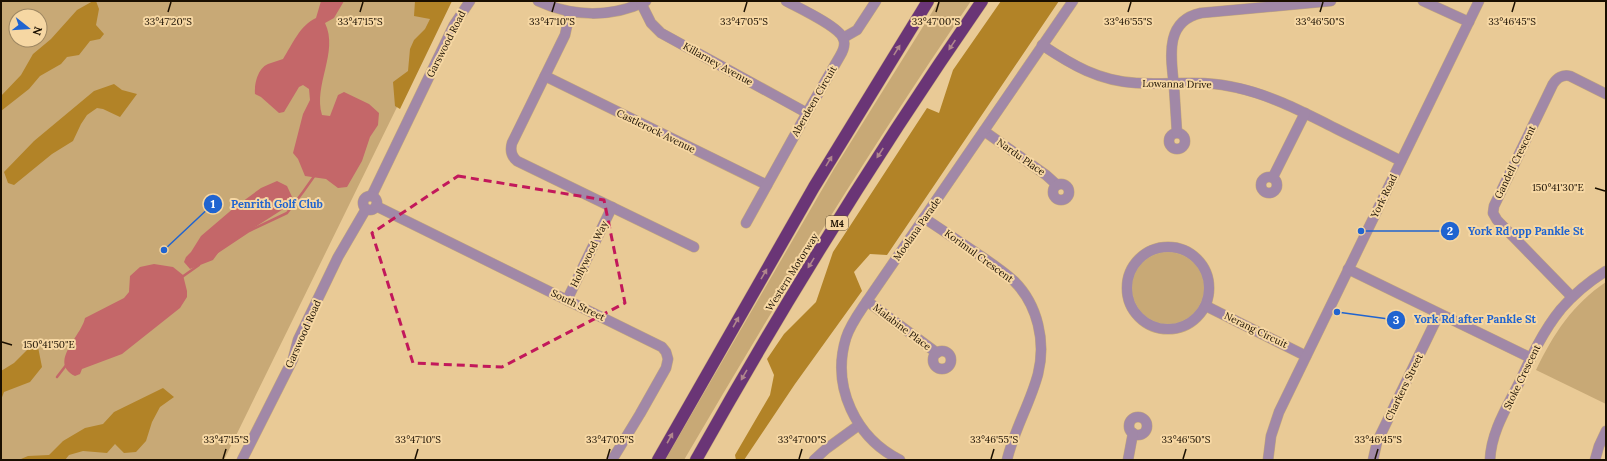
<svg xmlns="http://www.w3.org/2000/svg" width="1607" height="461" viewBox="0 0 1607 461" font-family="Lora,serif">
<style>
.green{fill:#c8a976;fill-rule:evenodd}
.forest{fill:#b28327}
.water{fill:#c46769}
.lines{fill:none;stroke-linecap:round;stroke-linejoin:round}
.stream{stroke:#c46769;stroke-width:2.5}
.minor-casing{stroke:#c4a87b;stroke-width:11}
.highway-casing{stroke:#c4a87b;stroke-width:13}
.minor{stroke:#a188a7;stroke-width:10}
.highway{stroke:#6a3576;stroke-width:12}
.oneway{fill:#b0868c}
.marked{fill:none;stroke:#c2185b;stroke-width:3;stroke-dasharray:8 5;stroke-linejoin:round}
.ticks{fill:none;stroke:#1a0f00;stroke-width:1.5}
.labels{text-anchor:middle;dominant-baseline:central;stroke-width:4;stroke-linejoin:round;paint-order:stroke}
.shield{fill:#f6d7a3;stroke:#5c4b31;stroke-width:1}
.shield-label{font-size:9px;font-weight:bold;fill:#1a0f00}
.street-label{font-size:10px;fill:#1a0f00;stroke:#f6d7a3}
.ticks-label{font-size:10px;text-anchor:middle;fill:#1a0f00;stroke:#f6d7a3;stroke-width:4;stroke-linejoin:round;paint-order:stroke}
.leader{fill:none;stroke:#2064d0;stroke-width:1.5}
.callout-dot{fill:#2064d0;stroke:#f6d7a3;stroke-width:1.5}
.mark-label{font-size:12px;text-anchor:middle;font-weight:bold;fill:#fff}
.callout-label{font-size:11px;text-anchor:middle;font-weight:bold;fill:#2064d0;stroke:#f6d7a3;stroke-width:4;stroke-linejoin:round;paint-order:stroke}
</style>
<rect width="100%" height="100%" fill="#e9ca96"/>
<!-- green -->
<g class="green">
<path d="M 1,1 L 449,1 L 224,460 L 1,460 ZM 16,16 L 40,16 L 40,40 L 16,40 Z"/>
<path d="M 939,1 L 971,1 C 869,150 775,304 684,460 L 665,460 L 834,169 Z"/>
<circle cx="1168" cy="288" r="36"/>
<path d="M 1606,282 L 1606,404 L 1536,370 C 1553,334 1573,304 1606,282 Z"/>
</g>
<!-- forest -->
<g class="forest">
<polygon points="93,1 96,1 99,9 96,25 104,34 100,39 90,41 79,55 67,57 61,64 40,76 29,89 1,111 1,96 21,75 33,54 51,39 77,10"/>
<polygon points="415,1 452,1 400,109 395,106 393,82 408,71 410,49 414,40 425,29 430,19 414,16"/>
<polygon points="1001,1 1059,1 887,255 870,254 854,272 862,291 795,384 744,460 736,460 735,455 770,395 774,375 767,359 784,334 816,302 833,252 927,108 939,113 953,70"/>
<polygon points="114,84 122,90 137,94 120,117 103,109 97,108 87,115 81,124 73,141 52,154 14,185 8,183 4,172 34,141 94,91"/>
<polygon points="30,347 38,347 42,367 30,382 4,392 1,400 1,371 14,363"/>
<polygon points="163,388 174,397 160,407 152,422 146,441 136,452 124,453 115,444 107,453 83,451 69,455 65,460 21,459 28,456 49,455 63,441 85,428 103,424 114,412"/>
</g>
<!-- water -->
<g class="water">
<path d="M 321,1 L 344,1 L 334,18 L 325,23 C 339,52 313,85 322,115 L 330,116 L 338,95 L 344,92 L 369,104 L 379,113 L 378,125 L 370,137 L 362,161 L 347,187 L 338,188 L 326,179 L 305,176 L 298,159 L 293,153 L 303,114 L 310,100 L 309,89 L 303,85 L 299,87 L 284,112 L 279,113 L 261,97 L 255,94 C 254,84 258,68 268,64 C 273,62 278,61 283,59 C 292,45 300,25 316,18 Z"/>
<polygon points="277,181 287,186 293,199 288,206 221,249 213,260 190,269 184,262 186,257 191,252 201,236 235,207 261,188"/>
<path d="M 154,264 L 173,267 L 183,275 L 187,291 L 187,297 L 180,308 L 122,354 L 82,369 L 80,374 L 75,376 C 48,362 81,337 85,318 L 124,298 L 129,292 L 130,276 L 140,267 Z"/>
</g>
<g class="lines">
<!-- stream -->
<g class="stream">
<polyline points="216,253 249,231 287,213 303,192 315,175"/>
<polyline points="182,277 199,265"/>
<polyline points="57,377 67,364"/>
</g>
<!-- minor casing -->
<g class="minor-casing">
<g id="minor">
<path d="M 538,1 C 572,17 612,18 646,1"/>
<polyline points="1423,1 1469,22"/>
<polyline points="641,3 651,23 661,33 807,113"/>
<path d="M 570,12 L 565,35 L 512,143 C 510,150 511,156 517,161 L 694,247"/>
<polyline points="843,38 857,30 876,1"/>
<path d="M 1042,45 C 1072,65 1099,81 1136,83 C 1172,85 1202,79 1238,88 C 1269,95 1297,109 1325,123 C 1350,136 1376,148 1401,161"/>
<polyline points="545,76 767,185"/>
<polyline points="984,131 1046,175 1057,185"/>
<circle cx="1177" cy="141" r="8"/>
<path d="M 1177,133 C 1176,117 1175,102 1174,86 C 1171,58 1164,21 1201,13 L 1331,1"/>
<circle cx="1269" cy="185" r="8"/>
<polyline points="1273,177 1305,113"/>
<circle cx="1061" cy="192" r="8"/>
<polyline points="372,195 454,25 470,1"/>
<circle cx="370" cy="203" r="7"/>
<polyline points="376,206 662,347 666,352 668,359 666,368 640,414 612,460"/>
<path d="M 924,218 C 941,229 958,241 975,252 C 988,261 1002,270 1014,281 C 1038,305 1046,342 1038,374 C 1030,404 1014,430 1007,460"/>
<path d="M 746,223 L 807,113 L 840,56 C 843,51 846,44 843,38 C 838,26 799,8 786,1"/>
<circle cx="1168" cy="288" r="41"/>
<polyline points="1348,269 1531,358"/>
<path d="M 1572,297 L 1497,220 L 1493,213 L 1494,206 L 1553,84 C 1557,78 1563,74 1570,76 L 1606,94"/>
<polyline points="567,300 612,207"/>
<polyline points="867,301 937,353"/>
<polyline points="1206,306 1306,356"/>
<circle cx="942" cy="360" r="9"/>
<circle cx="1138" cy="426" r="9"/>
<polyline points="242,460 293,359 298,340 338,257 366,209"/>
<polyline points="814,460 826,449 859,425"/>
<path d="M 900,460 C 856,438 831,387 846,338 C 850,325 859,313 867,301 L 1073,1"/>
<polyline points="1128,460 1133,433"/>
<polyline points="1268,460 1271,436 1279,412 1479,1"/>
<polyline points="1373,460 1377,442 1439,314"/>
<path d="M 1490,460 C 1491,432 1507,407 1519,383 C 1531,357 1543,331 1561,309 C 1574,294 1590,281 1606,271"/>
<polyline points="1595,460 1599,446 1606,431"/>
</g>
</g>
<!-- highway casing -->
<g class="highway-casing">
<g id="highway">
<polyline points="658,460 814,187 928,1"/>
<path d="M 696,460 C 784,303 879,150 982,1"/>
</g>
</g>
<!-- minor -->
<use href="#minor" class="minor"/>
<!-- highway -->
<use href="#highway" class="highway"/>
</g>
<!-- one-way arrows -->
<defs><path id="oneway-solid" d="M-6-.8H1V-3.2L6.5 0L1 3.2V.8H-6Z"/></defs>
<g class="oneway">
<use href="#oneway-solid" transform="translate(952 45) rotate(124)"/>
<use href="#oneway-solid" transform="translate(897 50) rotate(-58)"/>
<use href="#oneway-solid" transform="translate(880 153) rotate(123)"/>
<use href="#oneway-solid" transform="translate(829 161) rotate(-59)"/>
<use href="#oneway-solid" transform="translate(811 263) rotate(122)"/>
<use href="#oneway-solid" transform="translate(764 274) rotate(-60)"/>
<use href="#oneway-solid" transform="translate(736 322) rotate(-61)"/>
<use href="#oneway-solid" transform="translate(744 375) rotate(120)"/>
<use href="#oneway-solid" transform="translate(670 438) rotate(-61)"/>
</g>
<!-- marked area -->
<path class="marked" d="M 458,176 L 604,200 L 625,303 L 502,367 L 413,363 L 372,233 Z"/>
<!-- ticks -->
<path class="ticks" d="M 168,12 L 171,2M 360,12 L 363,2M 552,12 L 555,2M 744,12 L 747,2M 936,12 L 939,2M 1128,12 L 1131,2M 1320,12 L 1323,2M 1512,12 L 1515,2M 1595,188 L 1605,191M 2,342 L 12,345M 223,459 L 226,449M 415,459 L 418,449M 607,459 L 610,449M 799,459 L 802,449M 991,459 L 994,449M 1183,459 L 1186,449M 1375,459 L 1378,449"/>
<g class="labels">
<!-- shield labels -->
<rect class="shield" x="826" y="216" width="22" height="14" rx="3"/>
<g class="shield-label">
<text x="837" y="223">M4</text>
</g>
<!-- street labels -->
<g class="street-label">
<text transform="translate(446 44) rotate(-63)">Garswood Road</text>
<text transform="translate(718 64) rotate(29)">Killarney Avenue</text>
<text transform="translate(1177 84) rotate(1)">Lowanna Drive</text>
<text transform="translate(814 101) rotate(-60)">Aberdeen Circuit</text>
<text transform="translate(656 131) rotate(26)">Castlerock Avenue</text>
<text transform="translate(1021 157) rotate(35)">Nardu Place</text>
<text transform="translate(1515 162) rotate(-64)">Gandell Crescent</text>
<text transform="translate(1384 196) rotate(-64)">York Road</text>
<text transform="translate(917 229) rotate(-55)">Moolana Parade</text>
<text transform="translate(589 254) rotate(-64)">Hollywood Way</text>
<text transform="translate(979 256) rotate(36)">Korimul Crescent</text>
<text transform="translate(792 272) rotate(-58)">Western Motorway</text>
<text transform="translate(578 305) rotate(26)">South Street</text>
<text transform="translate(902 327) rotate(37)">Malabine Place</text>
<text transform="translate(1256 330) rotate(26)">Nerang Circuit</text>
<text transform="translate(303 334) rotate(-66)">Garswood Road</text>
<text transform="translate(1522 377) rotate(-64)">Stoke Crescent</text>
<text transform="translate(1404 387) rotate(-64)">Charkers Street</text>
</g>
</g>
<g class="ticks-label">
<text x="168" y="25">33°47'20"S</text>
<text x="360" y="25">33°47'15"S</text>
<text x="552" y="25">33°47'10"S</text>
<text x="744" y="25">33°47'05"S</text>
<text x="936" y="25">33°47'00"S</text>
<text x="1128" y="25">33°46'55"S</text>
<text x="1320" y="25">33°46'50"S</text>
<text x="1512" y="25">33°46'45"S</text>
<text x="1558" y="191">150°41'30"E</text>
<text x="49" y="348">150°41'50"E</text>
<text x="226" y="443">33°47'15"S</text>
<text x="418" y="443">33°47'10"S</text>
<text x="610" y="443">33°47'05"S</text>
<text x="802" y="443">33°47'00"S</text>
<text x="994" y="443">33°46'55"S</text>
<text x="1186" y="443">33°46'50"S</text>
<text x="1378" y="443">33°46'45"S</text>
</g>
<!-- callouts -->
<path class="leader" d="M164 250L213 204M1361 231L1450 231M1337 312L1396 320"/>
<g class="callout-dot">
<circle cx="164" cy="250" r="4"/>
<circle cx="1361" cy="231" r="4"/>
<circle cx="1337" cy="312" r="4"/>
<circle cx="213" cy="204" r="10"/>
<circle cx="1450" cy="231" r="10"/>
<circle cx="1396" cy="320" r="10"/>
</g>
<g class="mark-label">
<text x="213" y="208">1</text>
<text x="1450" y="235">2</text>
<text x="1396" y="324">3</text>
</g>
<g class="callout-label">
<text x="277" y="208">Penrith Golf Club</text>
<text x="1526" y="235">York Rd opp Pankle St</text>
<text x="1475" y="323">York Rd after Pankle St</text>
</g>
<!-- border -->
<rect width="1607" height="461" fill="none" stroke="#1a0f00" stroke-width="4"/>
<!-- north arrow -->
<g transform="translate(28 28) rotate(107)"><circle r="19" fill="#f6d7a3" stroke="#9e8762"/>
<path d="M0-3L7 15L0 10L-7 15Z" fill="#2064d0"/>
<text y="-6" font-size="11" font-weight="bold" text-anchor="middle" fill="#1a0f00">N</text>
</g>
</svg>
